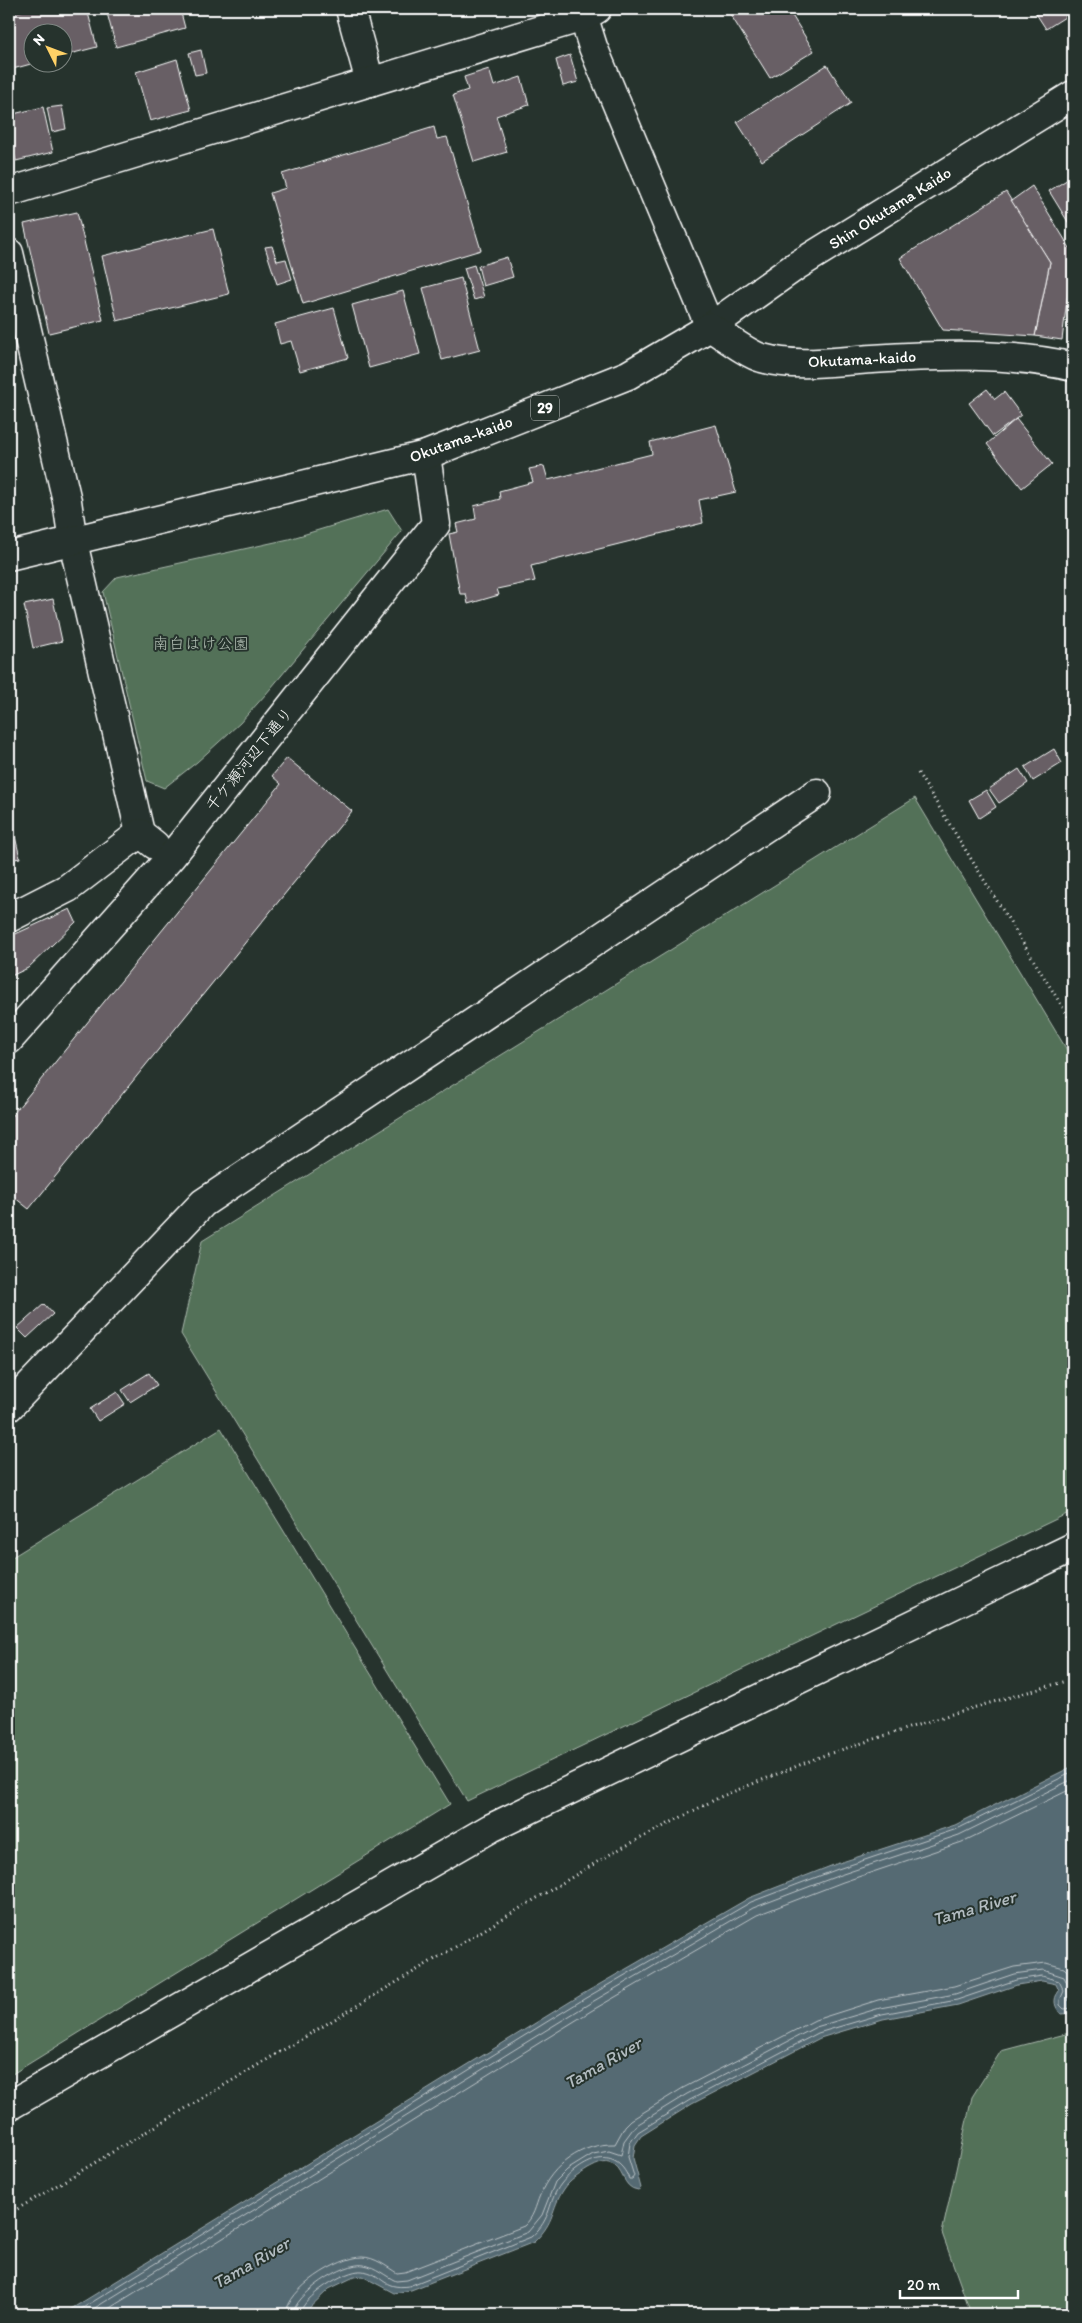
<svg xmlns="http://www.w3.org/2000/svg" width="1082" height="2323" viewBox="0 0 1082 2323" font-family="Itim,'Klee One',sans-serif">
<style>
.green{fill:#537159;stroke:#a9b8ac}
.water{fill:#556a73;stroke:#99a6ab}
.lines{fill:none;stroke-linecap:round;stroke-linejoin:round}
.shore{stroke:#bbc3c7;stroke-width:1}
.building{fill:#675f65;stroke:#fff}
.minor-casing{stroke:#fff;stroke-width:31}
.major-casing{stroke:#fff;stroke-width:31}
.path{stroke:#fff;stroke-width:3;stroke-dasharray:1 4;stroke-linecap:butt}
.minor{stroke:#26332d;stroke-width:28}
.major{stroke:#26332d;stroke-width:28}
.labels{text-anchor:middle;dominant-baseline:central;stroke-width:4;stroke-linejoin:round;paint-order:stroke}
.shield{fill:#26332d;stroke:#bec2c0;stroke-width:1}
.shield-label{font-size:15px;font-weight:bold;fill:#fff}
.street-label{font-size:16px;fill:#fff;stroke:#26332d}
.park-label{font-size:16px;fill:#b2bfb4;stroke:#26332d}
.water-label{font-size:18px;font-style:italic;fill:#b2bcc0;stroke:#26332d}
</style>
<rect width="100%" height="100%" fill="#26332d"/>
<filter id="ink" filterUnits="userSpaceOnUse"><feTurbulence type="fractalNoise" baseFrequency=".02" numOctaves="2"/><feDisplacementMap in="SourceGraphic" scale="10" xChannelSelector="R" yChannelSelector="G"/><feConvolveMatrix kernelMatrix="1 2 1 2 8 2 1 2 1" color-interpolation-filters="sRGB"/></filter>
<g filter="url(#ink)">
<!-- green -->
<g class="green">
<polygon points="388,509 402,531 266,694 240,723 197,762 164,788 147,781 103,592 117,577 289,539"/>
<polygon points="915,798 1073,1060 1073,1511 467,1801 181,1334 202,1241"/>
<polygon points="221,1428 450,1804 9,2076 9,1559"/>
<polygon points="1073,2032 1073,2314 971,2314 942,2233 972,2097 1001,2051"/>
</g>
<!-- water -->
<path class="water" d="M 1073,1766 L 1073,2013 L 1061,2014 C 1055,2007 1052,2000 1059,1991 L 1056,1984 L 1042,1981 L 1017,1985 L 958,2005 L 883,2019 L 820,2038 L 692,2104 L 641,2136 L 635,2145 L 633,2158 L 641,2188 L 638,2190 C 621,2188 625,2167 609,2163 C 602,2161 594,2166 588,2169 C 579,2175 570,2180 564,2189 C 550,2210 556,2221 534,2242 L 411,2290 L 394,2293 L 362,2276 L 354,2277 L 329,2289 L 303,2314 L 63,2314 L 581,1995 L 749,1898 L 836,1864 L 955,1825 Z"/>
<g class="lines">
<!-- shore -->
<g class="shore">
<polyline points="73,2314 584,1999 751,1902 838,1869 957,1829 1073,1772"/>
<polyline points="85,2314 587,2005 753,1908 840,1875 959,1835 1073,1779"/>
<polyline points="100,2314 591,2011 757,1915 843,1882 962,1842 1073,1788"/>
<path d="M 286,2314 C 287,2289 339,2257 362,2257 C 375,2257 387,2267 397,2273 L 405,2272 L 524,2226 C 534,2217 535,2207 540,2195 C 552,2165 582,2143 615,2144 L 625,2126 L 631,2120 L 683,2088 L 815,2020 L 878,2000 L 954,1986 L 1014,1967 L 1046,1963 L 1064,1968 L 1073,1977"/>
<path d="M 293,2314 C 294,2295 345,2261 364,2265 C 376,2267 385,2276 396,2281 L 407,2280 L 528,2232 L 542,2215 L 555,2182 L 567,2170 L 593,2154 L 609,2151 L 621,2155 L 624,2141 L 635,2126 L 687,2094 L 816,2027 L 880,2008 L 955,1994 L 1014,1974 L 1043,1970 L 1064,1977 L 1070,1989 L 1068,2000 L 1073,2002"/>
<path d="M 300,2314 C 301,2298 346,2269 362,2271 C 383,2273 381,2290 409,2286 L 531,2237 C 553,2218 547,2202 561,2184 C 579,2161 615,2143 629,2179 L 632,2179 L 634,2176 L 628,2157 L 630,2143 L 638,2132 L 690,2100 L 818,2033 L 882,2014 L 957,2000 L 1016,1980 L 1042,1976 L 1059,1981 L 1064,1991 L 1060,2000 L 1060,2005 L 1064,2009 L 1073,2008"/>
</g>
</g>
<!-- building -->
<g class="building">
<polygon points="29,9 87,9 97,47 62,56 62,32 32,32 32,62 38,62 9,70 9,14"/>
<polygon points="106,9 180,9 185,28 116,47"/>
<polygon points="727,9 788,9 814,51 770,78"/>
<polygon points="1033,9 1073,9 1073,12 1046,29"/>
<polygon points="201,50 206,73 195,75 189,53"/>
<polygon points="570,55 578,82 563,86 556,60"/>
<polygon points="177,59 191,110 150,121 136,72"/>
<polygon points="827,65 851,103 762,161 737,122"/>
<polygon points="489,69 494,86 521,77 529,105 496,116 507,152 474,162 453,95 468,90 464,77"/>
<polygon points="62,106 66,129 52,132 47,108"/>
<polygon points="43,107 53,152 16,161 9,132 9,115"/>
<polygon points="434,127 437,139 447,137 481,250 303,304 270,193 286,188 282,174"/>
<polygon points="1073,176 1073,230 1049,191"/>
<polygon points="1032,186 1073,253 1062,340 1035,336 1050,262 1011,201"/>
<polygon points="1006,192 1050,262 1035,336 943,330 900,258"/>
<polygon points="77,212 103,320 49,333 24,224"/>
<polygon points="213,229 229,294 117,321 102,256"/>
<polygon points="272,246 277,261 286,259 292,279 277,284 265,247"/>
<polygon points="507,257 513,277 483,286 478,266"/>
<polygon points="474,265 484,297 474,300 464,268"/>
<polygon points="461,278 480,350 442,360 423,288"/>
<polygon points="403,291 420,354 369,368 352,305"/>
<polygon points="334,308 348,358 300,371 291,341 280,344 275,324"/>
<polygon points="987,389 995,399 1004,392 1021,415 993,436 969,403"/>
<polygon points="1016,419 1052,464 1022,488 987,444"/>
<polygon points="716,425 736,492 699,500 703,523 531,566 535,581 497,589 499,595 468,604 466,594 460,594 449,534 458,532 456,524 476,519 474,506 500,499 499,491 533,482 529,469 544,466 548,480 652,454 650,442"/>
<polygon points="53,599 62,641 33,648 24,605"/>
<polygon points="1054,749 1062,763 1033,781 1025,767"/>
<polygon points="287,758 352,811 29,1209 9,1193 9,1119 281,784 272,776"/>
<polygon points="1019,769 1028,783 999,803 989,789"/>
<polygon points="986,790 996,807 979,818 969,800"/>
<polygon points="9,810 20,858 9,860"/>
<polygon points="70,909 76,922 28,968 9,977 9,937"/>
<polygon points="44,1304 53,1314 27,1338 17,1328"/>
<polygon points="149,1373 157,1385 130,1402 122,1390"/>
<polygon points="117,1392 125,1404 98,1421 90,1409"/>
</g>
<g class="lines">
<!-- minor casing -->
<g class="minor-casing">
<g id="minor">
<polyline points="350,9 370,82"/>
<polyline points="581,9 593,47 710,327"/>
<polyline points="9,192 583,17 597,9"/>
<polyline points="9,253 67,501 73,542 140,833"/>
<polyline points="9,918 68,888 140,833 155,845"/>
<polyline points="9,1040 171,857 436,524 426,455"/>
<polyline points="9,1407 203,1203 817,793"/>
<polyline points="9,2106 491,1828 1073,1547"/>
</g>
</g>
<!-- major casing -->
<g class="major-casing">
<g id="major">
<polyline points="710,327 796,266 1073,95"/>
<path d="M 9,556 L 426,455 L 628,375 L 710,327 C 723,335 749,355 762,358 C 797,368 836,361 872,359 C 935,355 1011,352 1073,367"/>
</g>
</g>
<!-- path -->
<g class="path">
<polyline points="918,773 1073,1024"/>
<polyline points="9,2214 614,1852 720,1797 822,1756 955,1713 1073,1679"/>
</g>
<!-- minor -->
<use href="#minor" class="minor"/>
<!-- major -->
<use href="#major" class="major"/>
</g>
</g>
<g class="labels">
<!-- shield labels -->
<rect class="shield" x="531" y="395.5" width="28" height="25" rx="4"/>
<g class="shield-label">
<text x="545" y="408">29</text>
</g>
<!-- street labels -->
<g class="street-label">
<text transform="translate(890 208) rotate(-32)">Shin Okutama Kaido</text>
<text transform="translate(862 359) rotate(-3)">Okutama-kaido</text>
<text transform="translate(461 439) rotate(-20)">Okutama-kaido</text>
<text transform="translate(249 759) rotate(-51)">千ケ瀬河辺下通り</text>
</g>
<!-- park labels -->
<g class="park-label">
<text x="201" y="643">南白はけ公園</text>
</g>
<!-- water labels -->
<g class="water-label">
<text transform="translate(974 1908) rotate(-16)">Tama River</text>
<text transform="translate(603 2063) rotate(-30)">Tama River</text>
<text transform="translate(251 2263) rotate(-30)">Tama River</text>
</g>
</g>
<!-- margin -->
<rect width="1082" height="2323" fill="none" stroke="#26332d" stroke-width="30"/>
<rect x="15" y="15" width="1052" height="2293" fill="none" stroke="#fff" stroke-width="2" filter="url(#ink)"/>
<!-- north arrow -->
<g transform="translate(48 48) rotate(312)"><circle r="24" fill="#26332d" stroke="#7d8581"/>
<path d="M0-4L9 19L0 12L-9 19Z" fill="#ffd166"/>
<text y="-8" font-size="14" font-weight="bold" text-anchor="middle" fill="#ffffff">N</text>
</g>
<!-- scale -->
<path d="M900 2290v8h118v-8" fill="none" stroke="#ffffff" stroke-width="2.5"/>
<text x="907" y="2290" font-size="15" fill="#ffffff" stroke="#26332d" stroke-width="4" paint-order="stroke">20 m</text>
</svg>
